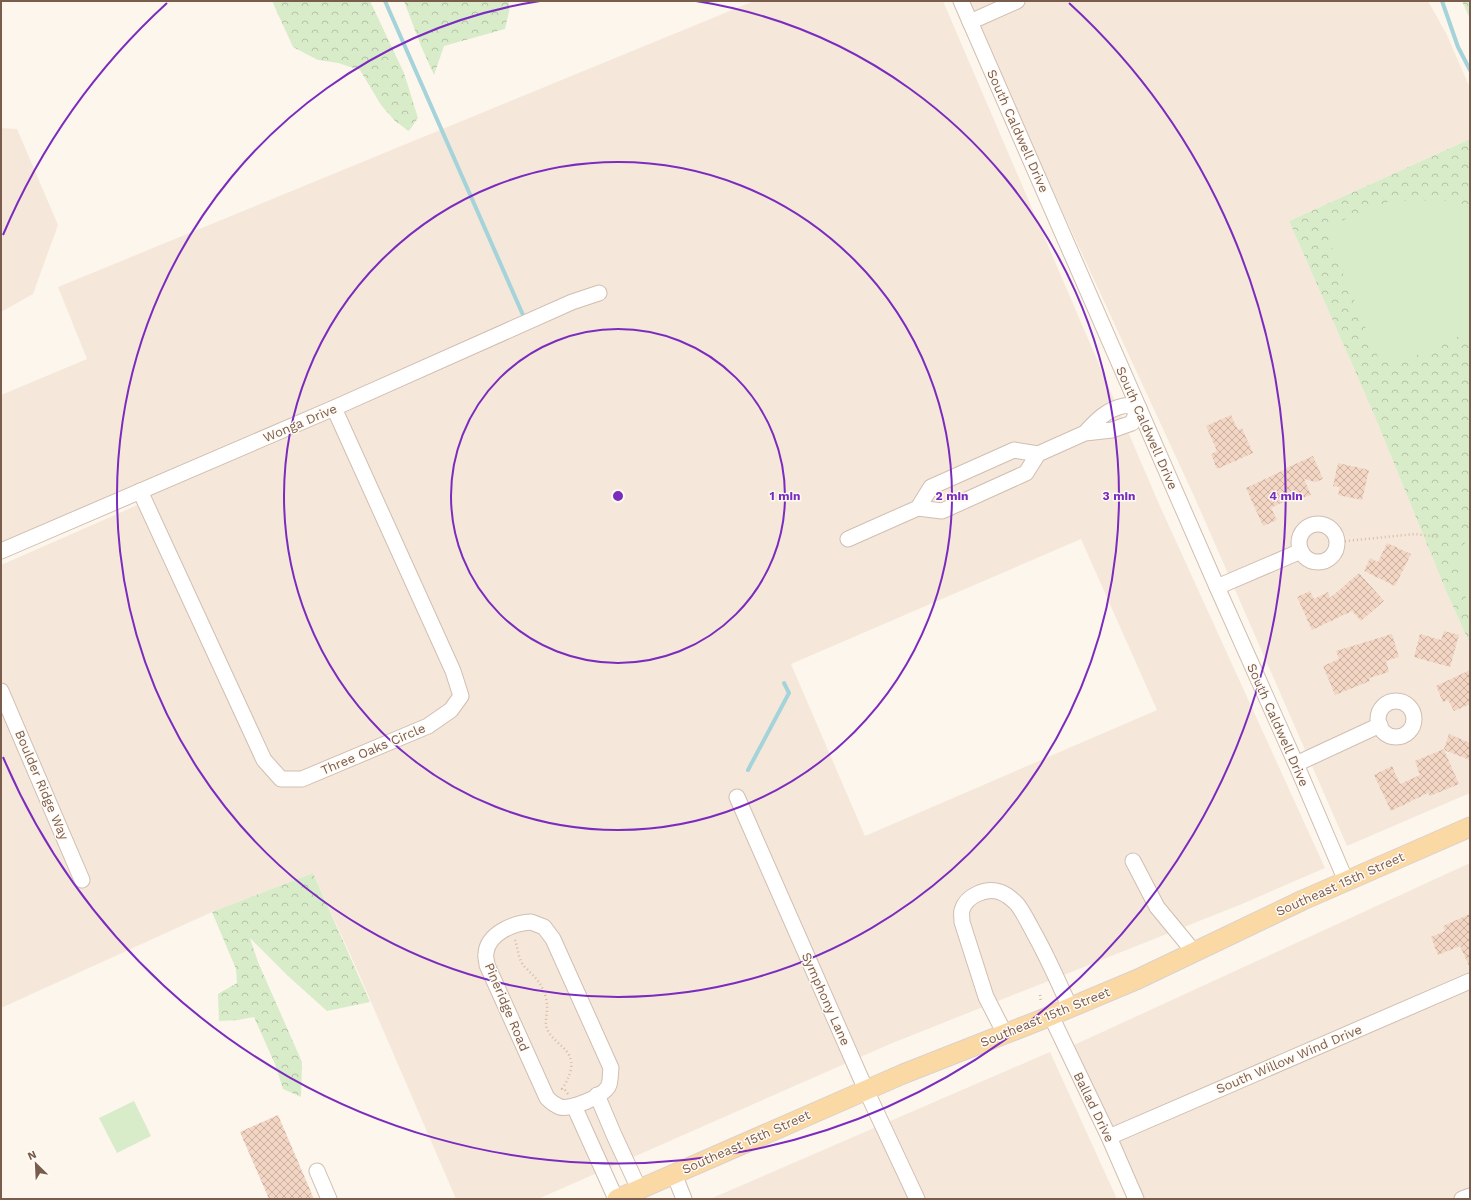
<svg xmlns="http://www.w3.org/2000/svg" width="1471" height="1200" viewBox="0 0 1471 1200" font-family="'Work Sans',sans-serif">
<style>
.residential{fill:#f5e8da;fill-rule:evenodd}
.forest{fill:url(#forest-crowns)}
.pitch{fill:#d8ecc9}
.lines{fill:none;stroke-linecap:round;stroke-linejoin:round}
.stream{stroke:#a5d3da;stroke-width:4}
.building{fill:url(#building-cross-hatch)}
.minor-casing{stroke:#d1beb0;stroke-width:17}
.major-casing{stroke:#dad1cd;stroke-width:21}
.path{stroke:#d9b8a5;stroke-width:2.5;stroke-dasharray:1 3;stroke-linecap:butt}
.minor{stroke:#fff;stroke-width:15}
.major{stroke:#fbd9a5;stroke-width:19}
.ring{fill:none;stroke:#7b2cbf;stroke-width:2}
.labels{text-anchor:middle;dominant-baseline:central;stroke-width:3;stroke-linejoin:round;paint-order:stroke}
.street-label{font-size:13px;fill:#7a5c4d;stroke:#fffaf3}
.centre{fill:#7b2cbf;stroke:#fffaf3;stroke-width:2}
.ring-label{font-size:12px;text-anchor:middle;font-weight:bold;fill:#7b2cbf;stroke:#fffaf3;stroke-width:3;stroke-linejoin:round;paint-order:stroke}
</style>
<defs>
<pattern id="forest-crowns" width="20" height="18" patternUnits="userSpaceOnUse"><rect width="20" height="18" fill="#d8ecc9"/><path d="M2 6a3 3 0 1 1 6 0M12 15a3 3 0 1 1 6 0" fill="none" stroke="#b4c2a5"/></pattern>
<pattern id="building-cross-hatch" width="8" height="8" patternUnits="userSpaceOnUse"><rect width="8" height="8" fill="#f3d5c3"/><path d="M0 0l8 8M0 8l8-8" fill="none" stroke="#cab0a1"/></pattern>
</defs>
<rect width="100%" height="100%" fill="#fdf6ec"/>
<!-- residential -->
<g class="residential">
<path d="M 754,1 L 943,1 L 1159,504 L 1325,868 L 1242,904 L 890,1044 L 538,1199 L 456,1199 L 359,974 L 313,873 L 212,912 L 1,1008 L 1,565 L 149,500 L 139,483 L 1,543 L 1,395 L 87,359 L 58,287 ZM 1081,539 L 1157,710 L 865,836 L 791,664 Z"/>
<polygon points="968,1 1428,1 1446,33 1470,88 1470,139 1289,221 1373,412 1446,591 1470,644 1470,793 1347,846 1194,496 1017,113"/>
<polygon points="1,128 17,129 58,225 33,294 1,312"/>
<polygon points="1470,863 1470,1199 1143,1199 1074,1045"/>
<polygon points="1050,1052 1117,1199 710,1199"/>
</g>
<!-- forest -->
<g class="forest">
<polygon points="272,1 370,1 404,73 418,118 409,131 395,121 381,105 360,70 338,63 318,60 293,47"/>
<polygon points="404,1 508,1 510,7 505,29 444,46 434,75 421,46"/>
<polygon points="1462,1 1470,1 1470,19"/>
<polygon points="1470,139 1470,644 1446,591 1373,412 1289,221"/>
<polygon points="313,873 370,1002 327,1011 288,976 250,938 258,962 302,1062 301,1097 283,1089 275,1064 254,1017 238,1020 219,1021 218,994 237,983 236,969 212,912"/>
</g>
<!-- pitch -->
<g class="pitch">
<polygon points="1390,201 1449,201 1470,221 1470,331 1394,365 1378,357 1324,228"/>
<polygon points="1470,539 1470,609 1458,576 1458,549"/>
<polygon points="134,1101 151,1136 117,1153 99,1118"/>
</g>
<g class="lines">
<!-- stream -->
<g class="stream">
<polyline points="385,1 523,315"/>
<polyline points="1442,1 1458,47 1470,70"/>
<polyline points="748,770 789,693 784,683"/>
</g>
</g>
<!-- building -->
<g class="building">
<polygon points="1231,415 1238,430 1242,428 1253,453 1217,469 1211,454 1217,451 1206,426"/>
<polygon points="1313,456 1323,479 1316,482 1304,479 1311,495 1297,500 1295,496 1271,508 1277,520 1263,526 1246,488 1284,470 1284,469"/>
<polygon points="1338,463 1369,470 1362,500 1338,495 1340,487 1333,486"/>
<polygon points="1387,543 1411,554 1395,586 1364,571 1370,558 1378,562"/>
<polygon points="1359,573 1384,601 1361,621 1352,611 1312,630 1297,597 1310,591 1314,599 1328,592 1330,598"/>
<polygon points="1444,631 1459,635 1450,667 1414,657 1420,634 1441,640"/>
<polygon points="1392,634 1399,657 1386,661 1389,672 1369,678 1370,681 1335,695 1323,666 1339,659 1336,651"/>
<polygon points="1470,670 1470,704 1454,711 1448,700 1443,702 1436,686"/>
<polygon points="1449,734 1470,743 1470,760 1444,750 1459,784 1430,796 1428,793 1391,811 1374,775 1392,766 1400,784 1420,775 1415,761 1444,749"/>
<polygon points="1470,914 1470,968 1460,946 1438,955 1431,937 1445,931 1443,926"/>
<polygon points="278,1115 314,1199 269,1199 240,1132"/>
</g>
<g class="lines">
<!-- minor casing -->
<g class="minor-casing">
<g id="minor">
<polyline points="961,1 1217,587 1296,764 1346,881"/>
<polyline points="970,22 1017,1"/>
<polyline points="140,491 264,760 281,779 302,779 428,726 451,710 461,696 453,671 334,408"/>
<polyline points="918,508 931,487 1014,450 1038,454"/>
<circle cx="1318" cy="543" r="19"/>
<path d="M 848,539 L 918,508 L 942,511 L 1026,473 L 1038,454 L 1085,433 L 1112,430 L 1132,423 L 1139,408 C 1134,407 1127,405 1123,406 C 1107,409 1095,422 1085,433"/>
<polyline points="1,551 334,408 572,302 599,293"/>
<polyline points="1217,587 1301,551"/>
<polyline points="1,691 82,880"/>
<circle cx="1396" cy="719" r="18"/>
<polyline points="1296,764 1380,725"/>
<polyline points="737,797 866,1090 917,1199"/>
<polyline points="1133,861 1157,907 1194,952"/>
<path d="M 531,922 L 544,927 L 553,939 L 611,1068 C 610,1074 611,1082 608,1087 C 602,1097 570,1110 560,1107 C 555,1105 550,1101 547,1098 L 487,965 C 487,962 485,956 486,953 C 488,933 514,923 531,922 Z"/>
<polyline points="1051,1016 1109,1137 1136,1199"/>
<path d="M 1005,1034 L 986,997 L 962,922 C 962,918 961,914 962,910 C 966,896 986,887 1000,892 C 1006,894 1012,899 1017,904 C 1024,913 1029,924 1034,933 C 1048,958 1059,983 1070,1008"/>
<polyline points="597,1095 614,1135 639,1189"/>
<polyline points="574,1106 616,1199"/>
<polyline points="1109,1137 1470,981"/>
<polyline points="317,1171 329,1199"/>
<polyline points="674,1174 684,1199"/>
<polyline points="1462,1199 1470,1196"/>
</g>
</g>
<!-- major casing -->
<g class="major-casing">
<polyline id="major" points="617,1199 903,1074 1043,1019 1138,979 1303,900 1470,827"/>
</g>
<!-- path -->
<g class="path">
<polyline points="1337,542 1415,534 1437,537"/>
<path d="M 515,940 C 518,948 518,959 524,966 C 531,974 539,979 543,990 C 545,994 547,1000 547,1005 C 548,1012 544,1022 547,1029 C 555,1046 574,1048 571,1069 C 569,1077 566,1083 562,1089 L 565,1090 L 568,1094"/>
<polyline points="1040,995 1041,1003"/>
</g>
<!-- minor -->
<use href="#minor" class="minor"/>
<!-- major -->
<use href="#major" class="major"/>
</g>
<!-- distance rings -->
<g class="ring">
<circle cx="618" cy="496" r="167"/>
<circle cx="618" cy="496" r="334"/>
<path d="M696 1A501 501 0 1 1 540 1"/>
<path d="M3 235A668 668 0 0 1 167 3M1069 3A668 668 0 1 1 3 757"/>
</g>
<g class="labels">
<!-- street labels -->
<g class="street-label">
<text transform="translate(1018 131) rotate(66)">South Caldwell Drive</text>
<text transform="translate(300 423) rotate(-23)">Wonga Drive</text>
<text transform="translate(1147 428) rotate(66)">South Caldwell Drive</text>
<text transform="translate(1278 725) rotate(66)">South Caldwell Drive</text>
<text transform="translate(373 749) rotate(-23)">Three Oaks Circle</text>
<text transform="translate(42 785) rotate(67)">Boulder Ridge Way</text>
<text transform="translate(1340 884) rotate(-24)">Southeast 15th Street</text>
<text transform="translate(826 999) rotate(66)">Symphony Lane</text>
<text transform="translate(507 1007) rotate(67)">Pineridge Road</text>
<text transform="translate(1045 1017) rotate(-22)">Southeast 15th Street</text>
<text transform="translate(1289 1059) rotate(-23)">South Willow Wind Drive</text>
<text transform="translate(1094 1107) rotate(64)">Ballad Drive</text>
<text transform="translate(746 1142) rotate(-24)">Southeast 15th Street</text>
</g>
</g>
<circle cx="618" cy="496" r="6" class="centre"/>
<g class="ring-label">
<text x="785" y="500">1 min</text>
<text x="952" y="500">2 min</text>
<text x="1119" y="500">3 min</text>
<text x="1286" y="500">4 min</text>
</g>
<!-- border -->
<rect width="1471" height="1200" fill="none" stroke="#7a5c4d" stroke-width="4"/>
<!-- north arrow -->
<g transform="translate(36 1164) rotate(336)" stroke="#fffaf3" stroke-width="3" paint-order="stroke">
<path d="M0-3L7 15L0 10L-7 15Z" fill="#7a5c4d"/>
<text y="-6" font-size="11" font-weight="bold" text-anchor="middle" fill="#7a5c4d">N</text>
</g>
</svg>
